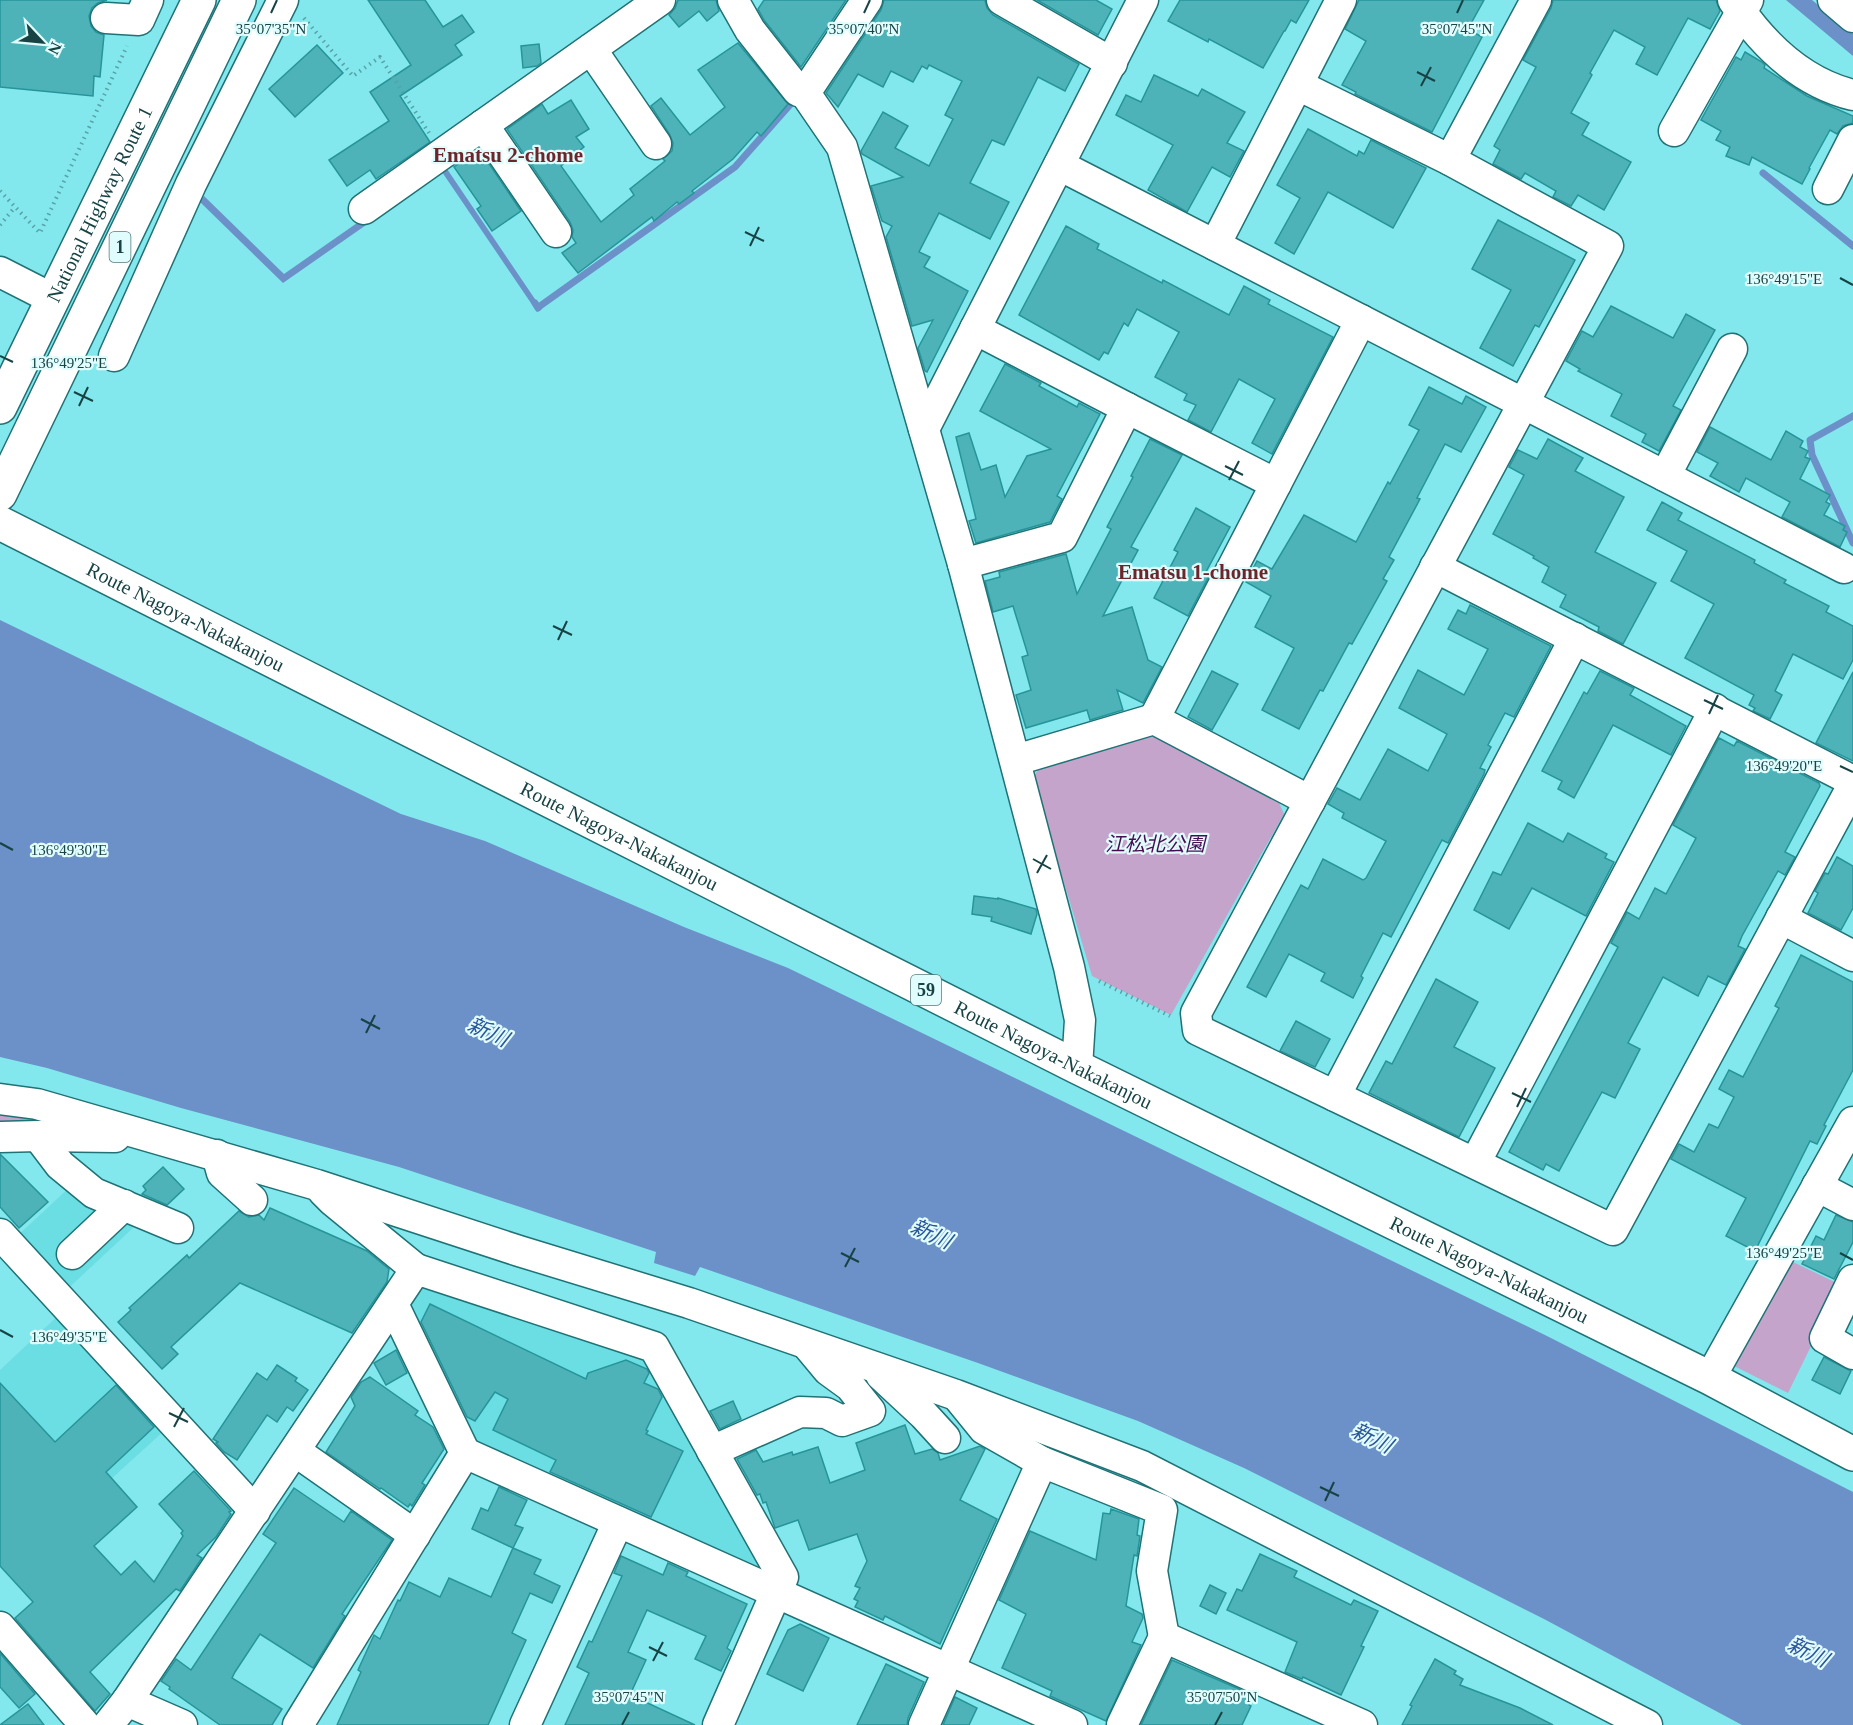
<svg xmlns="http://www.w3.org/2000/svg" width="1853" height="1725" viewBox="0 0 1853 1725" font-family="'Times New Roman','Noto Sans JP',serif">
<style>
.built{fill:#6adee3}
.green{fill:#c4a4cb}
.water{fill:#6c90c8}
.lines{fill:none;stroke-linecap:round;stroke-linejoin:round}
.stream{stroke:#6c90c8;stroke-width:7}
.building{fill:#4db3b8;stroke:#25959a;stroke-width:1.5}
.minor-casing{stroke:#1f7276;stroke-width:33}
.major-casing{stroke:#1f7276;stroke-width:36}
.highway-casing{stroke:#1f7276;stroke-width:36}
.path{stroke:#56a3a7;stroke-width:4;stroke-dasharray:1.5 4.5;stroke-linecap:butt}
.minor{stroke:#fff;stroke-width:30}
.major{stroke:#fff;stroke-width:33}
.highway{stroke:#fff;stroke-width:33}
.ticks{fill:none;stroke:#174345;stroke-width:2}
.labels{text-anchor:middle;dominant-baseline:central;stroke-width:4.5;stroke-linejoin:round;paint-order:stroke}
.shield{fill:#e1fcfd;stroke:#547a7c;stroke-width:1.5}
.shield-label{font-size:18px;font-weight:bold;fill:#174345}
.street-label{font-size:20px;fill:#174345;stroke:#e1fcfd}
.park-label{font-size:20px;font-style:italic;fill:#460d53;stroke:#e1fcfd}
.neighbourhood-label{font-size:21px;font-weight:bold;fill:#6c262b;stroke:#e1fcfd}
.water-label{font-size:21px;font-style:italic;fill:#2a569c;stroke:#e1fcfd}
.ticks-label{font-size:15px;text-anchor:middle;fill:#174345;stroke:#e1fcfd;stroke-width:4.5;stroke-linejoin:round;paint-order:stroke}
</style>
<rect width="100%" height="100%" fill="#83e8ed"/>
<!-- built -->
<g class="built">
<polygon points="72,1185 124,1219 133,1228 62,1294 13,1240"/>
<polygon points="429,1280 649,1353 764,1567 757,1572 471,1445 404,1315"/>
<polygon points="63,1311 166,1429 77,1510 0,1427 0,1370"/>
</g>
<!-- green -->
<g class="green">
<polygon points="1154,733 1278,800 1284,814 1171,1015 1092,976 1033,779 1042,762"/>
<polygon points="0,1114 38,1120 37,1130 0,1131"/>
<polygon points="1791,1261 1841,1285 1788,1393 1734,1366"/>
</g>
<!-- water -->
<g class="water">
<polygon points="1786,0 1812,0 1853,34 1853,56"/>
<polygon points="443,163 541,308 537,312 442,172 283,283 200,202 204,196 284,274"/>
<polygon points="0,620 401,814 485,841 684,927 788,968 1547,1336 1853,1492 1853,1725 1742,1725 1544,1619 1244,1468 1138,1421 978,1363 700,1267 695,1276 654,1263 656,1252 399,1167 181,1108 47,1068 0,1057"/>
</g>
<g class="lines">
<!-- stream -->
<g class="stream">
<polyline points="1763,173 1853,246"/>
<polyline points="535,303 538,308 540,306 735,167 796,98"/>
<polyline points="1853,416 1810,440 1812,455 1853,543"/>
</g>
</g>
<!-- building -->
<g class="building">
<polygon points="0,0 107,0 98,3 92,8 89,16 91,26 96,32 104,35 100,77 94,76 93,96 0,87"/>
<polygon points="368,0 425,0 443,27 462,15 474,32 455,45 462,55 400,96 430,142 376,179 370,170 347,186 329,160 389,121 370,92 411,65"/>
<polygon points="678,0 716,0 719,11 707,21 699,11 679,27 669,15 675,8"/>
<polygon points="764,0 846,0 801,67 764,20 758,9"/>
<polygon points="884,0 985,0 987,8 993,15 1079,64 1065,91 1038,77 1004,145 992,140 970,183 1009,202 990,239 939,213 919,252 930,257 924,267 968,291 927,372 925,371 918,348 933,320 912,326 886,237 892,226 882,221 871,186 903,177 862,154 861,151 883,112 908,126 895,148 929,166 953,119 945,115 962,81 929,65 927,69 922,66 913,82 891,71 883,87 858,74 838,107 826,93 881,10"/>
<polygon points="1037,0 1096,0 1112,9 1098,35"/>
<polygon points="1180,0 1309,0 1296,23 1291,20 1285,31 1284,31 1263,68 1209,39 1208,42 1168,21"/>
<polygon points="1359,0 1484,0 1468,29 1482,37 1432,132 1355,94 1356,92 1342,85 1366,41 1345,29"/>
<polygon points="1553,0 1716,0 1720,11 1710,29 1688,18 1657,75 1636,64 1645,47 1614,30 1590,73 1592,75 1571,113 1589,123 1582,135 1631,162 1604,210 1578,195 1571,206 1553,197 1556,191 1525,173 1521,179 1493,164 1500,150 1494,146 1536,67 1523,60 1551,8"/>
<polygon points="738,43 788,104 761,136 757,132 733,159 692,191 694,193 679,204 677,202 654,221 652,217 578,273 562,253 576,243 572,237 573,230 570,222 507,129 542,104 548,114 571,100 589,129 576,137 584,147 561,166 601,222 634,195 630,189 665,161 663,159 672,151 673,143 670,135 651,106 661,98 690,135 725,107 698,70"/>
<polygon points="539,44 541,63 537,66 523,68 521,46"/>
<polygon points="317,45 343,73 295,117 269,89"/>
<polygon points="1745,52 1762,62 1765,65 1764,68 1807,96 1853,116 1853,123 1843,126 1837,134 1830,130 1809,168 1810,169 1802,184 1752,157 1749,165 1726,156 1730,147 1716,140 1721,131 1701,120 1736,57 1741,60"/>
<polygon points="1154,75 1198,96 1202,89 1245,112 1227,143 1244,151 1230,177 1212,167 1187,212 1148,190 1173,145 1116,115 1126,95 1141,102"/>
<polygon points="1308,129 1357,156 1359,151 1364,154 1371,140 1426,168 1393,228 1328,192 1294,254 1275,243 1300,198 1277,185"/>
<polygon points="479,149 521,211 492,231 477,209 481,206 454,167"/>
<polygon points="1498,220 1575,260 1539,327 1535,325 1513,366 1480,348 1511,290 1472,269"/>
<polygon points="1066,226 1099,244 1097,249 1162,283 1163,280 1229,315 1244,286 1270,300 1268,304 1333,337 1272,454 1252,443 1275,399 1239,379 1211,432 1188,420 1196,405 1184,400 1187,394 1155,377 1179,332 1137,309 1128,326 1124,323 1108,354 1104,352 1099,360 1019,315"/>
<polygon points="1611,306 1673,338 1686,314 1715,330 1673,406 1681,410 1659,451 1642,442 1646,434 1611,416 1622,394 1578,371 1580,369 1566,361 1582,331 1593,337"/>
<polygon points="1005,364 1041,383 1039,386 1077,407 1079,403 1100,414 1057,496 1062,499 1050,522 976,543 969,521 976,519 956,437 969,433 981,470 996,465 1005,497 1027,456 1051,449 980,411"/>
<polygon points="1429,387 1462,404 1466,396 1486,407 1461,452 1445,444 1417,498 1420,499 1389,557 1394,560 1383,579 1387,581 1352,644 1349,643 1323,691 1320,690 1299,729 1262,710 1294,648 1255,627 1271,596 1246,582 1257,561 1272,569 1304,515 1356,542 1388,482 1390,484 1419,430 1409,425"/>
<polygon points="1710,427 1771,460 1786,431 1803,441 1800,447 1808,451 1805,457 1810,459 1800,479 1830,495 1826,502 1830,504 1824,515 1845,526 1843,530 1847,532 1840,547 1782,517 1790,502 1746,478 1739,492 1710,476 1718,463 1697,452"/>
<polygon points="1150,439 1182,455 1131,547 1138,550 1103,616 1132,607 1148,660 1162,667 1143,703 1117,690 1123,710 1090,720 1087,710 1026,728 1016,695 1031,690 1022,657 1028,655 1013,606 993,612 985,581 1000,577 999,572 1066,554 1077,594 1111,529 1107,527 1133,477 1131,476"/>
<polygon points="1548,439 1583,458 1575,471 1624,497 1595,552 1656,583 1623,644 1598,631 1599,627 1560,607 1566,595 1542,582 1549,567 1533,558 1534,556 1493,534 1524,475 1509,467 1518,450 1537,459"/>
<polygon points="1662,502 1682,513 1678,520 1755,560 1754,563 1786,580 1784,583 1829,606 1826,612 1853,626 1853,660 1843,679 1793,654 1775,691 1782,695 1770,719 1753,711 1755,708 1749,705 1754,695 1685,658 1714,604 1671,581 1687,551 1647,530"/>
<polygon points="1196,508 1230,527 1206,572 1210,574 1188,616 1154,598 1178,552 1174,550"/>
<polygon points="1470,605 1551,646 1514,717 1505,713 1488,745 1491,747 1480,768 1485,770 1484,774 1448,843 1442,840 1391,937 1383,933 1361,976 1363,978 1353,998 1321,981 1325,973 1289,954 1266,997 1247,987 1301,885 1308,889 1323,859 1363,880 1366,878 1386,841 1342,818 1344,813 1328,804 1337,788 1360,800 1388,749 1428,771 1447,734 1399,708 1418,670 1464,695 1488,649 1448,629 1458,610 1466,614"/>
<polygon points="1212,671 1238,684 1212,730 1188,717"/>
<polygon points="1600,671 1634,688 1630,695 1686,726 1671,755 1613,725 1574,798 1558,789 1562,781 1542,771 1584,692 1587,694"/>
<polygon points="1853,672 1853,761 1816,743"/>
<polygon points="1719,738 1734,746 1737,741 1819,783 1820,786 1785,852 1795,857 1785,875 1778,871 1742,936 1738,946 1745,949 1726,985 1708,976 1698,996 1663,977 1628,1043 1640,1049 1615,1098 1602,1092 1559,1171 1546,1164 1543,1170 1509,1152 1618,947 1611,943 1627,912 1639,919 1655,888 1666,894 1686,857 1696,838 1673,825"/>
<polygon points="1528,823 1563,842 1568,833 1607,854 1605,858 1614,862 1586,916 1532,888 1509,929 1474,910 1493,872 1501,875"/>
<polygon points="1837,857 1853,866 1853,908 1841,930 1808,913 1818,893 1815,891 1825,873 1828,874"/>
<polygon points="974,896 998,899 998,898 1036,909 1037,914 1031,934 991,921 992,917 972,914"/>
<polygon points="1801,955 1853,982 1853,1070 1824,1125 1826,1126 1817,1144 1810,1141 1755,1251 1726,1236 1746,1198 1671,1159 1679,1144 1694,1152 1709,1124 1718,1128 1734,1097 1719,1089 1729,1070 1743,1077 1779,1008 1775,1006"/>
<polygon points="1436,979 1478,1002 1454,1047 1495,1068 1459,1137 1369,1093 1386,1061 1392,1064"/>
<polygon points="1296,1021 1330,1039 1315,1067 1280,1051"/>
<polygon points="0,1154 48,1202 19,1228 0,1207"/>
<polygon points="163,1167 184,1189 167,1205 142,1194 146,1190 143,1186"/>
<polygon points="270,1208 367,1251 389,1269 387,1282 352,1333 240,1283 171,1347 178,1354 162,1369 118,1322 131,1310 129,1308 187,1255 189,1258 239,1211 249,1217 259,1215 264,1220"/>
<polygon points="1836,1215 1853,1222 1853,1242 1834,1279 1802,1264 1816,1236 1824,1240"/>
<polygon points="430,1304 586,1379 588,1373 626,1360 647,1369 649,1373 644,1383 658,1389 662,1397 646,1430 648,1431 646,1434 683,1451 651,1517 550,1472 556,1460 493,1430 508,1399 495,1392 475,1421 467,1417 421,1322"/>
<polygon points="396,1350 407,1373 386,1385 374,1363"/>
<polygon points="1824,1357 1851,1371 1840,1394 1812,1380"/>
<polygon points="277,1365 297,1378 295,1381 308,1390 293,1411 287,1407 277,1422 267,1415 237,1460 224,1452 216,1443 218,1442 213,1439 257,1373 267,1380"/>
<polygon points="370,1377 418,1411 415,1415 433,1427 444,1449 422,1483 425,1485 412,1506 410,1504 408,1507 381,1488 380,1489 326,1452 355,1406 351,1397 361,1382"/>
<polygon points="0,1383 55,1442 116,1385 154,1427 106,1472 137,1507 94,1546 121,1575 135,1561 154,1582 183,1536 181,1533 183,1531 159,1504 194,1471 231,1511 229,1512 231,1514 216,1537 197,1555 202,1558 180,1591 176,1589 90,1672 110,1694 95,1711 15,1618 33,1602 0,1566"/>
<polygon points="733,1401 741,1419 720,1429 710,1411"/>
<polygon points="905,1425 915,1454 932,1449 938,1453 940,1460 980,1446 985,1449 960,1500 997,1519 940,1644 885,1616 883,1620 855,1607 858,1601 854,1599 860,1588 855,1586 867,1561 857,1534 809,1550 798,1520 775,1528 766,1502 763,1503 760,1494 757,1495 737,1459 756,1450 763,1462 792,1452 793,1455 818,1447 830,1483 865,1470 856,1443"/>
<polygon points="499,1487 527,1500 515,1525 523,1528 513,1548 472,1529 481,1508 488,1511"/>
<polygon points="294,1488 344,1522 351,1511 392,1540 342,1614 345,1616 313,1668 260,1634 235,1672 232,1678 282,1709 272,1725 220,1725 169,1689 170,1687 161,1681 176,1659 191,1670 217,1631 276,1543 263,1534"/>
<polygon points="1111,1509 1139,1519 1137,1535 1140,1536 1137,1556 1134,1555 1126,1606 1142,1614 1143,1618 1132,1642 1141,1645 1106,1721 1050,1696 1052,1691 1002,1668 1026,1614 999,1600 1030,1531 1096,1560 1103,1513 1110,1514"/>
<polygon points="513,1548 541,1560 534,1574 560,1586 552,1603 530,1593 512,1633 526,1640 488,1725 337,1725 361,1672 358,1670 374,1635 380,1639 398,1600 400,1601 409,1582 440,1597 449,1578 491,1597"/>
<polygon points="1260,1554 1297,1571 1294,1577 1351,1605 1354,1600 1378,1611 1361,1646 1364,1647 1341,1695 1303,1677 1302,1679 1285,1672 1297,1642 1227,1610 1237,1589 1242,1591"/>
<polygon points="621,1556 663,1575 668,1563 688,1572 686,1576 747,1604 727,1648 731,1651 721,1671 695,1659 706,1636 647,1610 628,1652 646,1660 630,1695 695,1725 565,1725 589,1673 577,1667 589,1641 592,1642 622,1576 614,1573"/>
<polygon points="1210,1585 1226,1593 1216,1614 1200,1606"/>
<polygon points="800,1624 829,1638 803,1691 767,1674 788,1630"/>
<polygon points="0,1653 35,1694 19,1708 0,1687"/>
<polygon points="1435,1659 1456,1671 1454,1674 1463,1679 1460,1685 1520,1708 1553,1725 1402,1725 1412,1706 1410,1705"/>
<polygon points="1172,1660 1253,1695 1249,1705 1251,1706 1242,1725 1141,1725"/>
<polygon points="886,1664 924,1682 908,1718 907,1725 857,1725"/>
<polygon points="955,1697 977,1708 969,1725 943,1725"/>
<polygon points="28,1704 44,1725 0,1725"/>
</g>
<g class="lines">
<!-- minor casing -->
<g class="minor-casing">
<g id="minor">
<polyline points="733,0 750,30 798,91 805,93"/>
<polyline points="867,0 805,93 842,147 963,564 1069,967 1080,1020 1077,1067"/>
<polyline points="1002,0 1112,63"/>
<path d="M 1733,0 C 1762,44 1800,82 1853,95"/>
<polyline points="1833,0 1853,17"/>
<polyline points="106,18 139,20 148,0"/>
<polyline points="591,49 656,144"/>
<polyline points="1298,85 1450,160 1608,246 1196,1013 1198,1030 1613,1230 1853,785"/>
<polyline points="483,125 556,232"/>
<polyline points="1674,131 1748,0"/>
<polyline points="1450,160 1536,0"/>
<polyline points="1059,165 1844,568"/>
<polyline points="1828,189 1853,140"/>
<polyline points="364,209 660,0"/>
<polyline points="1215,245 1341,0"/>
<polyline points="0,272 53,299"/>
<polyline points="975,329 1127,408"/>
<polyline points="114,356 191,184 283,0"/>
<polyline points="924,429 1143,0"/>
<polyline points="1665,476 1732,349"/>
<polyline points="963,564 1062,537 1127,408 1276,484"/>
<polyline points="1435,567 1853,781"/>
<polyline points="1154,719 1361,320"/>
<polyline points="1016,760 1154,719 1310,801"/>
<polyline points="1781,918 1853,956"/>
<polyline points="1335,1096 1575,638"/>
<polyline points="0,1099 37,1104 317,1185 519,1251 689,1303 956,1395 1142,1466 1647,1725"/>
<polyline points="38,1136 60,1165 94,1193 178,1228"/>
<polyline points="0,1137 38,1136 115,1137"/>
<polyline points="217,1155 222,1173 252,1200"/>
<polyline points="1475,1163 1715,709"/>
<polyline points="1817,1186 1853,1205"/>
<polyline points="323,1191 333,1201 416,1269"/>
<polyline points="0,1234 255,1511"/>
<polyline points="72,1254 124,1205"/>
<polyline points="1853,1280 1825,1338 1853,1354"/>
<polyline points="393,1304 465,1453"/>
<polyline points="881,1375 924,1415 945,1438"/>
<polyline points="1710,1378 1853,1122"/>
<polyline points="958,1397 984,1429 1042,1462"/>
<polyline points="295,1451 415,1535"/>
<polyline points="712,1451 800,1412 826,1413 842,1421 870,1411 850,1386 828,1370 808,1346"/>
<polyline points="0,1627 85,1725"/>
<polyline points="127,1701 182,1725"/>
<polyline points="108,1725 127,1701 416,1269 654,1347 783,1577 718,1725"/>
<polyline points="298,1725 465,1453 1072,1725"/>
<polyline points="525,1725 618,1522"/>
<polyline points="924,1725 1042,1462 1162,1510 1152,1571 1164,1637"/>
<polyline points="1122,1725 1164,1637 1362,1725"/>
</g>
</g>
<!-- major casing -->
<g class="major-casing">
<g id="major">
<path id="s1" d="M 0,523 L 1077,1067 L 1710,1378 L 1853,1454"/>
</g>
</g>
<!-- highway casing -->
<g class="highway-casing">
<g id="highway">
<path id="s2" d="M 0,407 L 199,0"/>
<polyline points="0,494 239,0"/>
</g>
</g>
<!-- path -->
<g class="path">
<polyline points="304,18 353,76 380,57 429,133"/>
<polyline points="0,191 40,233 127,46"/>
<polyline points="0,225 15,207"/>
<polyline points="1099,981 1170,1016"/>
</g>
<!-- minor -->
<use href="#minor" class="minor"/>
<!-- major -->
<use href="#major" class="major"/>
<!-- highway -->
<use href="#highway" class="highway"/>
</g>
<!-- ticks -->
<path class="ticks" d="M 271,13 L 277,0M 864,13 L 870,0M 1457,13 L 1463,0M 1417,72 L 1435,81M 1421,86 L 1431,67M 745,232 L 764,241M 750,246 L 759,227M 1840,278 L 1853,285M 0,356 L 13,362M 74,392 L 93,401M 79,406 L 88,387M 1225,466 L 1243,475M 1229,480 L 1239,461M 553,626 L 572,635M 558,640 L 567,621M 1704,700 L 1723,709M 1709,714 L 1718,695M 1840,766 L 1853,772M 0,843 L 13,850M 1033,859 L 1051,869M 1037,873 L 1047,855M 361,1019 L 380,1029M 366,1033 L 375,1015M 1512,1093 L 1531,1102M 1517,1107 L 1526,1088M 841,1253 L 859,1262M 1840,1253 L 1853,1260M 845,1267 L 855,1248M 0,1330 L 13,1337M 169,1413 L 188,1422M 174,1427 L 184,1408M 1320,1487 L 1339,1496M 1325,1501 L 1334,1482M 649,1647 L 667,1656M 653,1661 L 663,1642M 622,1725 L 629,1712M 1215,1725 L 1222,1712"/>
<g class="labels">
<!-- shield labels -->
<g class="shield">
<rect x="109.5" y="232" width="21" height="30" rx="4.5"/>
<rect x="911" y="975" width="30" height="30" rx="4.5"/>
</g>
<g class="shield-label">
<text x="120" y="247">1</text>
<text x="926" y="990">59</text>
</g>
<!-- street labels -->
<g class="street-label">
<text stroke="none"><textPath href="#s2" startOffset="226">National Highway Route 1</textPath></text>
<text stroke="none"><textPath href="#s1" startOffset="208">Route Nagoya-Nakakanjou</textPath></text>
<text stroke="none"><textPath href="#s1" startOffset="694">Route Nagoya-Nakakanjou</textPath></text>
<text stroke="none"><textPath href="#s1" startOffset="1180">Route Nagoya-Nakakanjou</textPath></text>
<text stroke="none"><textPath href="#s1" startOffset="1666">Route Nagoya-Nakakanjou</textPath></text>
</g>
<!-- park labels -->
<g class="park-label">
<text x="1155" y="844">江松北公園</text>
</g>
<!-- neighbourhood labels -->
<g class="neighbourhood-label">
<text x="508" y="155">Ematsu 2-chome</text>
<text x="1193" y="572">Ematsu 1-chome</text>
</g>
<!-- water labels -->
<g class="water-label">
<text transform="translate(488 1032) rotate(24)">新川</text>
<text transform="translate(931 1234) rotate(24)">新川</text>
<text transform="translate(1372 1438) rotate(26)">新川</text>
<text transform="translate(1808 1652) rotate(26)">新川</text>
</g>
</g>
<g class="ticks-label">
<text x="271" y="34">35°07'35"N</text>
<text x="864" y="34">35°07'40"N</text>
<text x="1457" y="34">35°07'45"N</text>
<text x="1784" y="284">136°49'15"E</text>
<text x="69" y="368">136°49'25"E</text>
<text x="1784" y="771">136°49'20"E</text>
<text x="69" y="855">136°49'30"E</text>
<text x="1784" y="1258">136°49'25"E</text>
<text x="69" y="1342">136°49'35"E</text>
<text x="629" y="1702">35°07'45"N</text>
<text x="1222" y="1702">35°07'50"N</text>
</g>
<!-- north arrow -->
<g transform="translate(42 42) rotate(116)" stroke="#e1fcfd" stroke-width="4.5" paint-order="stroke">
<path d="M0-4.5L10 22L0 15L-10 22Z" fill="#174345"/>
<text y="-9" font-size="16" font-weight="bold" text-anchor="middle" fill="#174345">N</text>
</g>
</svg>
